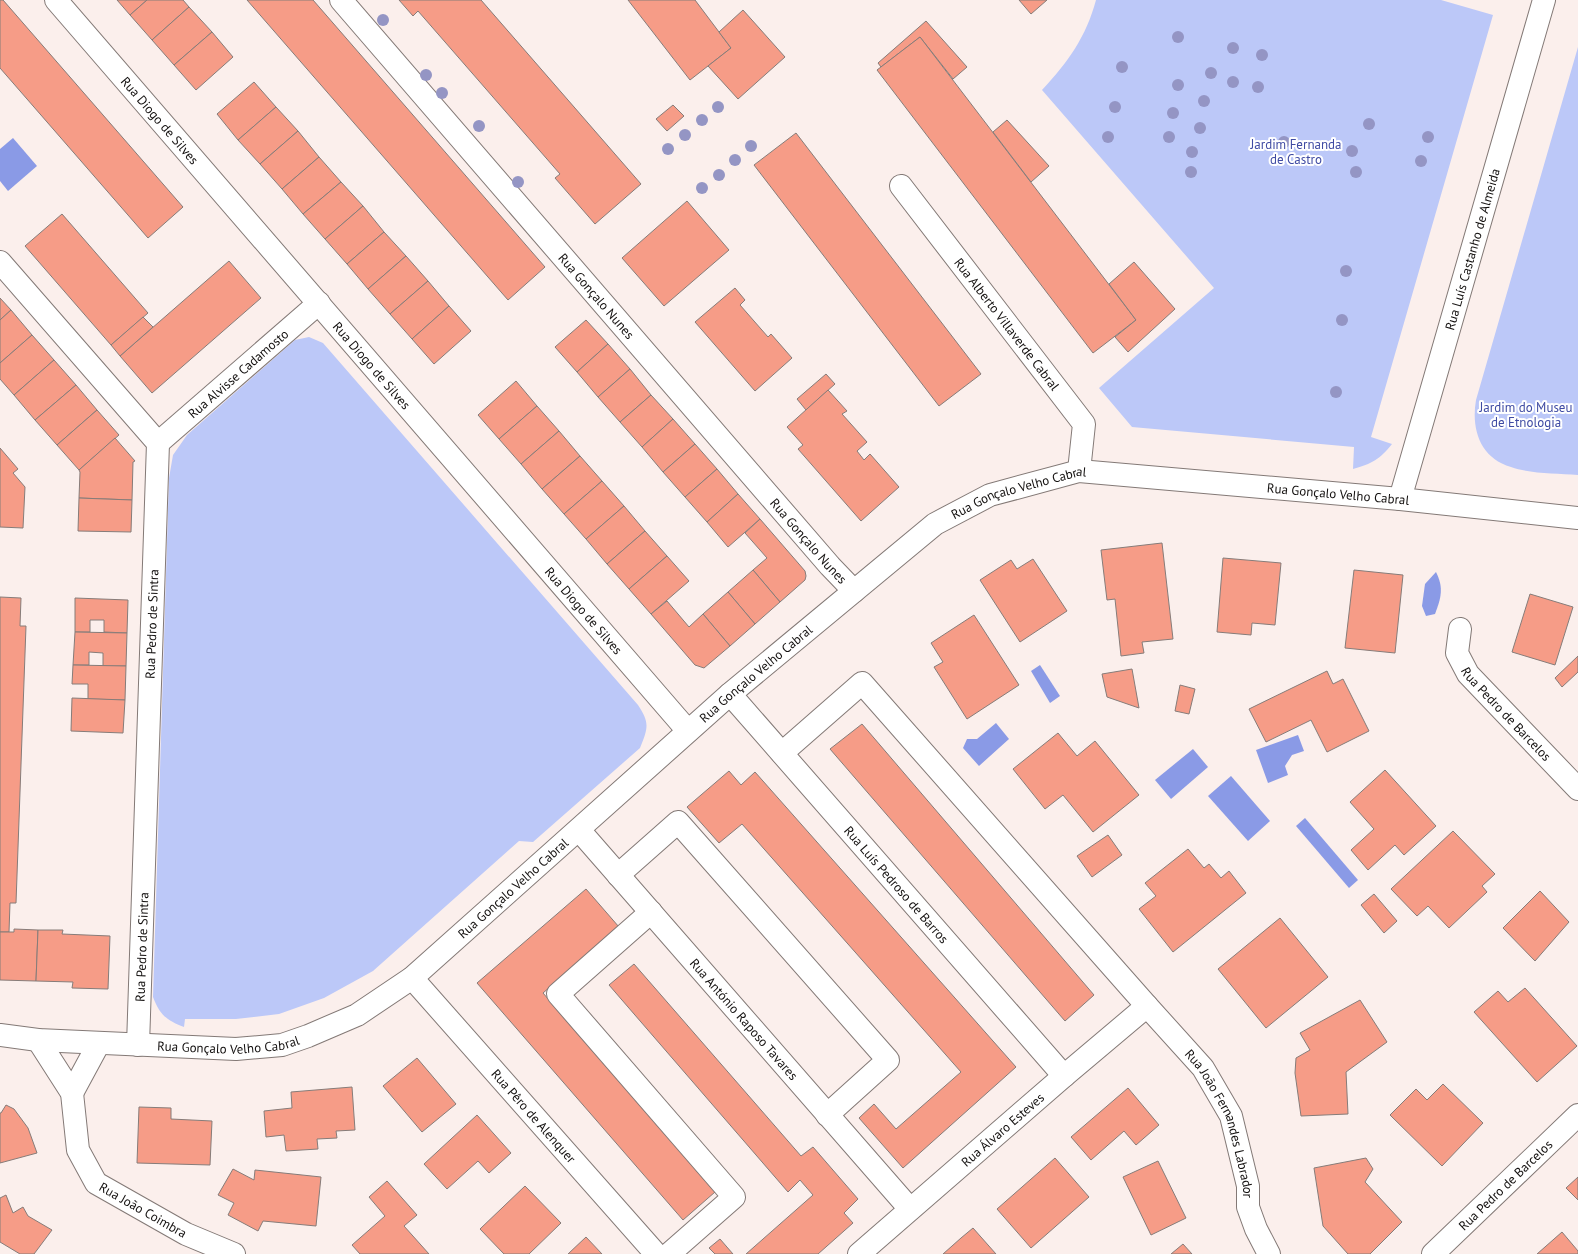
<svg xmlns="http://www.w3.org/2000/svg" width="1578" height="1254" viewBox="0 0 1578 1254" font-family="'PT Sans',sans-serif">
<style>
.green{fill:#bcc8f8}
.water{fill:#8a9ae6}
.building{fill:#f69c87;stroke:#867c79}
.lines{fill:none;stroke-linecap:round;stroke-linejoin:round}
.minor-casing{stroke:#837976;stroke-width:24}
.minor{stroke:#fff;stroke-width:22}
.tree{fill:#9495c4}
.labels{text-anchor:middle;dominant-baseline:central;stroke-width:4;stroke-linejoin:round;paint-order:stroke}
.street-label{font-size:13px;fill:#13100f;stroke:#fff}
.park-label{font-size:13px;fill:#3f4ba3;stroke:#fff}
</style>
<rect width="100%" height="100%" fill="#fbefec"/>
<!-- green -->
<g class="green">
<path d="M 1096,0 L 1441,0 L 1493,15 L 1371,437 L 1392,444 C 1380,459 1372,464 1353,469 L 1354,447 L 1132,427 L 1099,388 L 1214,288 L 1042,90 C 1068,62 1086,37 1096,0 Z"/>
<path d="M 1578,47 L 1578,475 C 1556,473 1531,474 1511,467 C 1480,458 1471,429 1476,400 Z"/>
<path d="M 309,337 L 323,343 L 638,705 C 650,723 648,728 640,748 L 533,842 L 519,841 L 373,971 L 324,998 L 279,1014 L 236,1019 L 185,1019 L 184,1027 C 166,1020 160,1015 153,997 L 169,478 L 173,455 L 187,435 L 295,340 Z"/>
</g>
<!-- water -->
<g class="water">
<polygon points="13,138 37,166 8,191 0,181 0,149"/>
<path d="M 1436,572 C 1444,588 1441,598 1435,614 L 1426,616 L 1422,606 L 1425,584 Z"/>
<polygon points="1040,665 1060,696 1050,703 1031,671"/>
<polygon points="996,723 1009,739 979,766 963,748 967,739 977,739"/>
<polygon points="1298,735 1304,751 1292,755 1285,766 1288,775 1268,783 1256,750"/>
<polygon points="1193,749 1208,767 1171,799 1155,780"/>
<polygon points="1231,776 1270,821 1248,841 1208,796"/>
<polygon points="1305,818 1358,880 1349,888 1296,826"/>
</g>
<!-- building -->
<g class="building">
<polygon points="0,0 3,0 183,207 148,238 0,68"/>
<polygon points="117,0 147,0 130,15"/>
<polygon points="147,0 183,0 189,7 152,40 130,15"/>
<polygon points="247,0 313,0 545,267 508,300"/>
<polygon points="399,0 481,0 641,184 595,224 555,178 560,174 418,11 413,16"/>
<polygon points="628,0 695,0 731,48 690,80"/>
<polygon points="1019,0 1047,0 1031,14"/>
<polygon points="189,7 212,32 174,65 152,40"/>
<polygon points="743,10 785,57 738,99 708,66 731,48 719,32"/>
<polygon points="926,21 967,67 953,79 920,37 881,67 878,63"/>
<polygon points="212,32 233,57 196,90 174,65"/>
<polygon points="920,37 1136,320 1093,353 877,70"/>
<polygon points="254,82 276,107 238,140 217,114"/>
<polygon points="673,105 684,116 667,131 656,119"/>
<polygon points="276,107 298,131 260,164 238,140"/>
<polygon points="1007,120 1049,166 1031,182 993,132"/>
<polygon points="298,131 319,157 282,189 260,164"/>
<polygon points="796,133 981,374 939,406 754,165"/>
<polygon points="319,157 341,182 303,214 282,189"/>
<polygon points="341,182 363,206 325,239 303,214"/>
<polygon points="687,201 729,250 664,306 622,258"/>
<polygon points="363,206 384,232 347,264 325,239"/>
<polygon points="62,214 148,313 111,345 25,246"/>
<polygon points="384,232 406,256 368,289 347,264"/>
<polygon points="406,256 428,281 390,314 368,289"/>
<polygon points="229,261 261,298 152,393 120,356"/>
<polygon points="1134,262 1175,309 1128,352 1115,337 1136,320 1109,284"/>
<polygon points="428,281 449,306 412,339 390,314"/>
<polygon points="735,288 745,300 740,305 768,337 771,334 792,358 755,391 695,322"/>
<polygon points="0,298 11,310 0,320"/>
<polygon points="449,306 471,331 434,364 412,339"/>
<polygon points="11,310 32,335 0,363 0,320"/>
<polygon points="143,317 153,327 120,356 111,345"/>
<polygon points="586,320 608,344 577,372 555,347"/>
<polygon points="32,335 54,360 14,395 0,379 0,363"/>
<polygon points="608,344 630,369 598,397 577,372"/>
<polygon points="54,360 76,385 35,420 14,395"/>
<polygon points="630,369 651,395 620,422 598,397"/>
<polygon points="826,374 835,384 806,410 797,399"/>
<polygon points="516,381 537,406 499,439 478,415"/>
<polygon points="76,385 97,410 57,445 35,420"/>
<polygon points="828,390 847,411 842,414 867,442 857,451 864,460 870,454 899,487 861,521 798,449 803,445 787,427"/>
<polygon points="651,395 673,419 642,447 620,422"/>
<polygon points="537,406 559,431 521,464 499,439"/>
<polygon points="97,410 119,435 79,470 57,445"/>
<polygon points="673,419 695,444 663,472 642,447"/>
<polygon points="559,431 580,456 542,489 521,464"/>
<polygon points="115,438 135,461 133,462 132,500 79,498 80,472 79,470"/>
<polygon points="695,444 717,469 685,497 663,472"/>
<polygon points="0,448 18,469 13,473 25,487 23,528 0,527"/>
<polygon points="580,456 602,481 564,514 542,489"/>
<polygon points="717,469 738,494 707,522 685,497"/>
<polygon points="602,481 624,506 586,539 564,514"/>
<polygon points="738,494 760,519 728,547 707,522"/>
<polygon points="79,498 132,500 131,532 78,531"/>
<polygon points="624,506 645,531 607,564 586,539"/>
<polygon points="760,519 805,571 806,576 805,580 780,602 753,570 767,558 745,533"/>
<polygon points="645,531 667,556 629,589 607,564"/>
<polygon points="1162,543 1173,639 1142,642 1144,653 1121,656 1115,599 1107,600 1101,550"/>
<polygon points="667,556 689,581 651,614 629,589"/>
<polygon points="1223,558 1281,563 1275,625 1252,623 1251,635 1217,632"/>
<polygon points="1033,559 1067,611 1020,642 980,580 1011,560 1017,569"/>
<polygon points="753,570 780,602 755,624 728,592"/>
<polygon points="1354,570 1403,575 1395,653 1345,648"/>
<polygon points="728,592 755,624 730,646 703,614"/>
<polygon points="1530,594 1573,607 1555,665 1512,652"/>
<polygon points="0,597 21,598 20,626 26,626 16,903 10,903 9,932 0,932"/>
<polygon points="75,598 128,600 127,633 104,632 104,620 90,620 90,632 75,632"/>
<polygon points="667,601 689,627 703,614 730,646 704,668 695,665 651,614"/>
<polygon points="974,615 1019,685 967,719 934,667 943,662 931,643"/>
<polygon points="75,632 127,633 126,666 103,666 103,653 89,652 89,665 73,665"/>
<polygon points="1578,656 1578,672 1562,687 1555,678"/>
<polygon points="73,665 126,666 125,700 88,699 88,684 72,684"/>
<polygon points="1132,669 1139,708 1107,697 1102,674"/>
<polygon points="1327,671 1333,684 1343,679 1369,731 1327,752 1311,720 1266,742 1249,709"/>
<polygon points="1180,685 1195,689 1189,714 1175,711"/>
<polygon points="72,698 125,700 123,733 71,731"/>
<polygon points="862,724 1094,995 1065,1021 830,749"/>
<polygon points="1058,733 1077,756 1095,741 1139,795 1093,832 1063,795 1045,809 1013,769"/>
<polygon points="1385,770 1436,826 1404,855 1395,845 1368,870 1351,850 1374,829 1350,802"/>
<polygon points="729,771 741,785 755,772 1016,1067 903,1168 859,1118 874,1104 896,1129 961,1072 742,824 719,843 687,807"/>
<polygon points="1453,831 1495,874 1482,886 1487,892 1449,928 1428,906 1417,916 1391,889"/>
<polygon points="1108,835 1122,855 1092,877 1077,856"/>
<polygon points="1188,849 1204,868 1209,864 1221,878 1229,871 1246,893 1173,952 1139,909 1156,896 1145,883"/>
<polygon points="586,889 619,927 543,993 715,1192 683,1220 477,983"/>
<polygon points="1540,891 1569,922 1535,961 1503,928"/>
<polygon points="1374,894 1397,921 1384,933 1361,905"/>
<polygon points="1280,918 1328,977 1266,1028 1218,969"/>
<polygon points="14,929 38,930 36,981 0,980 0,932 14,932"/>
<polygon points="38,930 63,930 62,934 110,936 108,989 72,988 73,982 36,981"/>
<polygon points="634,964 801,1156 813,1147 858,1199 844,1213 853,1223 818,1254 746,1254 813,1195 800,1180 788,1192 609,985"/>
<polygon points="1525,988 1577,1046 1537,1082 1474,1012 1498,991 1508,1002"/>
<polygon points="1360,1000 1387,1042 1346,1072 1348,1114 1301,1116 1295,1073 1296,1058 1310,1050 1300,1033"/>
<polygon points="417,1058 456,1104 422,1132 383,1086"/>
<polygon points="1443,1084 1483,1123 1442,1166 1390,1115 1416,1089 1427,1100"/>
<polygon points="352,1087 355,1130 336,1131 337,1138 317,1139 318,1149 286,1151 284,1135 266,1137 264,1111 292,1108 291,1092"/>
<polygon points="1128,1088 1159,1125 1136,1145 1124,1131 1091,1160 1071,1137"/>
<polygon points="6,1105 14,1109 28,1128 37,1153 0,1163 0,1113 1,1113"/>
<polygon points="139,1107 171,1108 171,1119 212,1121 210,1165 137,1163"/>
<polygon points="477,1115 511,1153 489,1173 478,1161 447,1189 424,1164"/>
<polygon points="1055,1158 1089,1197 1031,1248 997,1209"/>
<polygon points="1366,1158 1373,1169 1365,1182 1402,1222 1370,1254 1348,1254 1323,1226 1314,1168"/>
<polygon points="1158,1161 1186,1218 1151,1235 1123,1177"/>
<polygon points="233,1169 254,1180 255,1170 321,1177 316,1226 263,1221 258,1231 228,1215 234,1203 218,1195"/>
<polygon points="1578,1177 1578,1200 1566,1188"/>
<polygon points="387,1181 417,1215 404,1226 429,1254 360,1254 352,1245 385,1216 369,1197"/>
<polygon points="525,1186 561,1223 529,1254 504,1254 480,1229"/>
<polygon points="6,1195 13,1213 23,1207 28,1216 52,1230 34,1254 20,1254 0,1242 0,1198"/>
<polygon points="973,1228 996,1254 943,1254 961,1238"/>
<polygon points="1562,1232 1578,1251 1578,1254 1537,1254"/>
<polygon points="586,1237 602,1254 568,1254"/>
<polygon points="720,1239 733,1254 715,1254 709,1248"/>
<polygon points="1183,1244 1192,1254 1171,1254"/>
</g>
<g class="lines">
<!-- minor casing -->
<g class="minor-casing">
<g id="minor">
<path id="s1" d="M 56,0 L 688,731"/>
<path id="s2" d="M 341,0 L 830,566 L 854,591"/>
<path id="s3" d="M 901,186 L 1084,424 L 1079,471"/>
<polyline points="0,262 158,443 138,1045"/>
<path id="s4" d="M 158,443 L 319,303"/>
<path id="s5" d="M 1400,499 L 1544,0"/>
<path id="s6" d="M 1460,629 L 1457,653 L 1468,674 L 1578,789"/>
<path id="s7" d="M 730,694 L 1064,1076"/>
<path id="s8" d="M 782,753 L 862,683 L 1147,1006 L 1203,1068 L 1231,1116 L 1248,1186 L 1248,1207 L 1256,1229 L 1269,1254"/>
<path id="s9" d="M 579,830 L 910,1209"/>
<polyline points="618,875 678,822 888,1060 827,1115"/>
<polyline points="651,912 558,994 734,1197 669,1254"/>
<path id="s10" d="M 412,978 L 656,1254"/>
<path id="s11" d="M 0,1035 L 38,1040 L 236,1049 L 282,1045 L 308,1036 L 357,1015 L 412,978 L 730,694 L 935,524 L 990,495 L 1079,471 L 1400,499 L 1578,518"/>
<path id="s12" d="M 38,1040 L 72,1093 L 78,1150 L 96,1183 L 186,1234 L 234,1254"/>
<polyline points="72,1093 99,1043"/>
<path id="s13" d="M 859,1254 L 1064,1076 L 1147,1006"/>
<path id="s14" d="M 1433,1254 L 1578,1115"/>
</g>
</g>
<!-- minor -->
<use href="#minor" class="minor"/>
</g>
<!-- trees -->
<g class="tree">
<circle cx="383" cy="20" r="6"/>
<circle cx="1178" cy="37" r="6"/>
<circle cx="1233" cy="48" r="6"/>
<circle cx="1262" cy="55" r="6"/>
<circle cx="1122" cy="67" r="6"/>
<circle cx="1211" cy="73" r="6"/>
<circle cx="426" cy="75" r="6"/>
<circle cx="1233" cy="82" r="6"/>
<circle cx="1178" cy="85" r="6"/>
<circle cx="1258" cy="87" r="6"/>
<circle cx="442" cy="93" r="6"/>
<circle cx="1204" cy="101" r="6"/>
<circle cx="718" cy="107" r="6"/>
<circle cx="1115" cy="107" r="6"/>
<circle cx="1173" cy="113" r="6"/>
<circle cx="702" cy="120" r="6"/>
<circle cx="1369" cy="124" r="6"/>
<circle cx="479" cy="126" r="6"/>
<circle cx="1200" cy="128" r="6"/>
<circle cx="685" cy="135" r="6"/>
<circle cx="1108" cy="137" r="6"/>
<circle cx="1169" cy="137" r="6"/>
<circle cx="1428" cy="137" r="6"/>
<circle cx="1284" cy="142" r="6"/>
<circle cx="751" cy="146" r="6"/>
<circle cx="668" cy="149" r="6"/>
<circle cx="1352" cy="151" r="6"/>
<circle cx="1192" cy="152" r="6"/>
<circle cx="735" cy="160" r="6"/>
<circle cx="1421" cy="161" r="6"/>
<circle cx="1191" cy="172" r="6"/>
<circle cx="1356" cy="172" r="6"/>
<circle cx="719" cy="175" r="6"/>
<circle cx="518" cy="182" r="6"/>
<circle cx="702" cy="188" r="6"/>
<circle cx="1346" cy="271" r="6"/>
<circle cx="1342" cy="320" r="6"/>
<circle cx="1336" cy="392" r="6"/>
</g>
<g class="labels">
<!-- street labels -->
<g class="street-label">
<text stroke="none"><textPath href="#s1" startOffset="159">Rua Diogo de Silves</textPath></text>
<text stroke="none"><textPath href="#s5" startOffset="260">Rua Luís Castanho de Almeida</textPath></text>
<text stroke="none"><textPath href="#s2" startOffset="391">Rua Gonçalo Nunes</textPath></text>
<text stroke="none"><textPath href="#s3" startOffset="174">Rua Alberto Villaverde Cabral</textPath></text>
<text stroke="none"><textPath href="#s1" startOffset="483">Rua Diogo de Silves</textPath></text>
<text stroke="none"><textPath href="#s4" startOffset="106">Rua Alvisse Cadamosto</textPath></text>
<text stroke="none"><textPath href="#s11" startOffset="1537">Rua Gonçalo Velho Cabral</textPath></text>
<text stroke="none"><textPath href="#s11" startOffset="1213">Rua Gonçalo Velho Cabral</textPath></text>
<text stroke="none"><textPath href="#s2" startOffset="715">Rua Gonçalo Nunes</textPath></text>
<text stroke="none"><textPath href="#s1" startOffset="807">Rua Diogo de Silves</textPath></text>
<text transform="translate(152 624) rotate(-88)">Rua Pedro de Sintra</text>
<text stroke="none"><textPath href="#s11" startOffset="889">Rua Gonçalo Velho Cabral</textPath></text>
<text stroke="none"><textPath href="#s6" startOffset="103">Rua Pedro de Barcelos</textPath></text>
<text stroke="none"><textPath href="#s7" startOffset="253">Rua Luís Pedroso de Barros</textPath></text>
<text stroke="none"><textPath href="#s11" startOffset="565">Rua Gonçalo Velho Cabral</textPath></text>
<text transform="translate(142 947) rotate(-88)">Rua Pedro de Sintra</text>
<text stroke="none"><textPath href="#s9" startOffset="251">Rua António Raposo Tavares</textPath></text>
<text stroke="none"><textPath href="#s11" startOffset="229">Rua Gonçalo Velho Cabral</textPath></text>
<text stroke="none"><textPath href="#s10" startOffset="184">Rua Pêro de Alenquer</textPath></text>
<text stroke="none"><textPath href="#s8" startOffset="679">Rua João Fernandes Labrador</textPath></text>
<text stroke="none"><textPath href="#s13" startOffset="190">Rua Álvaro Esteves</textPath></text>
<text stroke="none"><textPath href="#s14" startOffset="100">Rua Pedro de Barcelos</textPath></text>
<text stroke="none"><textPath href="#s12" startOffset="212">Rua João Coimbra</textPath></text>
</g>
<!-- park labels -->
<g class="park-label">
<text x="1296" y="144">Jardim Fernanda<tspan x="1296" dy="15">de Castro</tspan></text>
<text x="1526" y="407">Jardim do Museu<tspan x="1526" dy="15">de Etnologia</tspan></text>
</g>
</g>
</svg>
